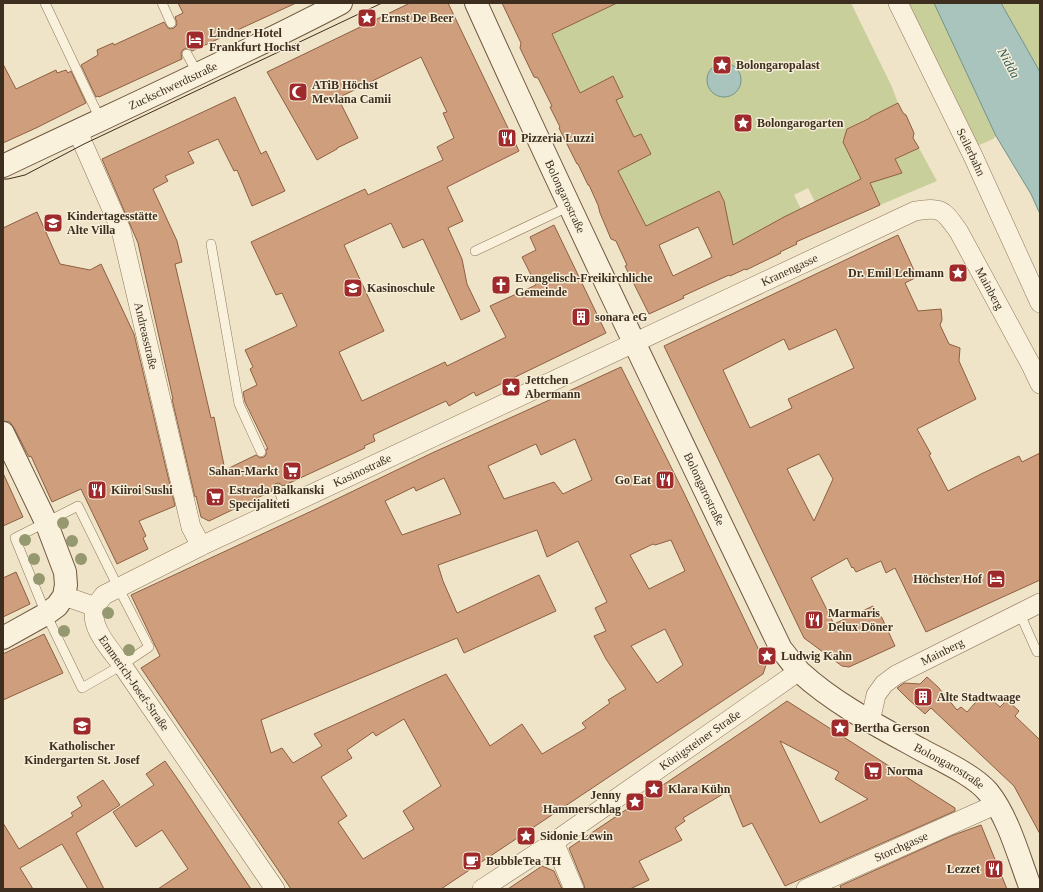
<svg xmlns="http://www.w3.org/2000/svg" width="1043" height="892" viewBox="0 0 1043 892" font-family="Georgia,serif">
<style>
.green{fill:#c9cf9b}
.water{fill:#a9c4bc;stroke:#6f938a}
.building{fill:#cf9f7d;stroke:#8d5f41;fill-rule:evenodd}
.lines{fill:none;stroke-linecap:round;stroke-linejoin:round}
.lane-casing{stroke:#8d765c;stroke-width:10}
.street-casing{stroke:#8d765c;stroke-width:20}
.secondary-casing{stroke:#6f573f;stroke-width:24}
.lane{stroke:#faf1dc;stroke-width:9}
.street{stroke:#faf1dc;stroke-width:19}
.secondary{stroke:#faf1dc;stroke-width:22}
.tram{stroke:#3d2e20;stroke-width:1}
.tree{fill:#96986f}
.labels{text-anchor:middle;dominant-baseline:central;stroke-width:3;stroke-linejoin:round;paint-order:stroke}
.poi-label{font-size:12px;font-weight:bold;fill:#3d2e20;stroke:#f7eed8;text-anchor:start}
.street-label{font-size:12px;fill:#3d2e20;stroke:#f7eed8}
.water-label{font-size:13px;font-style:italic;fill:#2f5d5a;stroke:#f7eed8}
</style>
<rect width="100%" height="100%" fill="#f0e4c8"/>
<!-- green -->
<g class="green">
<polygon points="617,3 851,3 892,87 898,103 848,128 847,130 848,136 842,140 849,154 902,173 895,159 919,148 937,181 880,205 867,177 815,202 808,188 794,195 801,209 733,245 724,201 719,191 646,226 618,171 651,154 641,134 634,137 616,100 623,96 613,76 580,93 552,34"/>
<polygon points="907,3 934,3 996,136 993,139 977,146"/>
<polygon points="1001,3 1040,3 1040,72"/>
</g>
<!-- water -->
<g class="water">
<polygon points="934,3 1001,3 1040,72 1040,214 1031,194 996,136"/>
<circle cx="724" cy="80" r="17"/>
</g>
<!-- building -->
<g class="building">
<polygon points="178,3 296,3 192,51 190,49 184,49 182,51 181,53 182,59 99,97 98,96 96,97 81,65 98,55 97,50 113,43 114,45 164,22 168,28 171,29 174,28 176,26 177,23 175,17 183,13"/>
<polygon points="410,3 448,3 519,151 447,187 463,221 448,228 462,259 467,284 480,311 461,320 423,239 403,248 391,223 344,245 384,331 339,352 362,401 445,362 447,366 506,337 490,306 536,285 522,257 536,250 530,237 554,225 606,333 476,396 474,392 449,406 446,401 373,435 375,441 364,446 365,448 283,486 279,483 275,484 272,488 272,491 209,521 201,517 196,496 195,497 172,399 173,399 138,243 102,159 235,97 261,154 266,151 285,191 252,206 237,170 234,171 218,139 188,152 194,163 165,176 168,181 153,189 177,241 182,262 175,264 211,418 214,417 225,470 256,455 260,458 264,457 266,455 266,449 268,449 245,402 243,392 257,385 250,369 253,367 245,350 297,326 282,293 276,295 251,242 365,189 368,195 443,160 437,147 454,138 443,113 447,112 421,57 338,98 358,138 337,148 337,149 317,160 267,72"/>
<path d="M 502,3 L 617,3 L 552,34 L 580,93 L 613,76 L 623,97 L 616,100 L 634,137 L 641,134 L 651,154 L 618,171 L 646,226 L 719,191 L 724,201 L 733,245 L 784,217 L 861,179 L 843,142 L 847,129 L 870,118 L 870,117 L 898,103 L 903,113 L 906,115 L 914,133 L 913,138 L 919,148 L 895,159 L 902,173 L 870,183 L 880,205 L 796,242 L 797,244 L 780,252 L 781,253 L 746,270 L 745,269 L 730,276 L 729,275 L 683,296 L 684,298 L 649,314 L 625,266 L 627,265 L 616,241 L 611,239 L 600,213 L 598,205 L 589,185 L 588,185 L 578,164 L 577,164 L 559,128 L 560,127 L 550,107 L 552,106 L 538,78 L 534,77 L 520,48 L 521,43 ZM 698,227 L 712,257 L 673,276 L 659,245 Z"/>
<polygon points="3,64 16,89 56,70 57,73 66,70 68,73 71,71 86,103 36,128 3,143"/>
<polygon points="37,212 60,264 90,270 101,264 134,334 175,506 139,521 146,536 143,538 148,549 117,564 81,489 52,502 31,456 29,457 14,428 10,422 3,421 3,228"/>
<path d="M 898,235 L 917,277 L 905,283 L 918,311 L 941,309 L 942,320 L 940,325 L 949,344 L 960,348 L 959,361 L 976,399 L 917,429 L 931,454 L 929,455 L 948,491 L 981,474 L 1019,456 L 1022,462 L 1040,453 L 1040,580 L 926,632 L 895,568 L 886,573 L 881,561 L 856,572 L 853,567 L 852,568 L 847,558 L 811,578 L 834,624 L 873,606 L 882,618 L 895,646 L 849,667 L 842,666 L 804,638 L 664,346 ZM 836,329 L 854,368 L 788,399 L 792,408 L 750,428 L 723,370 L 784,339 L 789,350 ZM 819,454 L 833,479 L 814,521 L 787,469 Z"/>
<path d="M 621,367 L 683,491 L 766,665 L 763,674 L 441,889 L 291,889 L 141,668 L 160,656 L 131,595 L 316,509 L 432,453 L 521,413 ZM 575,439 L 592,480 L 563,494 L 554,482 L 504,499 L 488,466 L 536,444 L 541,455 ZM 444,478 L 461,514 L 402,535 L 385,501 L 414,487 L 416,491 ZM 537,530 L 547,557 L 578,541 L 607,602 L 595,608 L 606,631 L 594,636 L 606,659 L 626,689 L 608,700 L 610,703 L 582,723 L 586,728 L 542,754 L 522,724 L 490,746 L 446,674 L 314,734 L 322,746 L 293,763 L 282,748 L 271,753 L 261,720 L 457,638 L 464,653 L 556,611 L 539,575 L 457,613 L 443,581 L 438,565 ZM 671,540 L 685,571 L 649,589 L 630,555 L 653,544 L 655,545 ZM 665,629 L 683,665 L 657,683 L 631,646 ZM 404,719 L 441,786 L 403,811 L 414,829 L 363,859 L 338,822 L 347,816 L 321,777 L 352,758 L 347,750 L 373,732 L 376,736 Z"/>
<polygon points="3,473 23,517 3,526"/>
<polygon points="16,572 30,604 3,617 3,578"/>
<polygon points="44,634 63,673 3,700 3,654"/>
<polygon points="927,677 938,687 957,710 961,707 967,712 984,693 1000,707 1007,700 1019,711 1015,716 1040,740 1040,834 1014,786 931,708 925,714 908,699 897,688 904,683 920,684"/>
<path d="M 787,701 L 955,808 L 955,811 L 785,886 L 752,823 L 743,827 L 728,791 L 683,818 L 685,821 L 675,828 L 682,840 L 639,861 L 649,880 L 630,889 L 585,889 L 584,885 L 569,848 L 757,722 ZM 780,741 L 839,772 L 835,779 L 868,799 L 820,823 Z"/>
<polygon points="165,761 179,781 251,889 158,889 188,869 162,830 136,847 113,812 154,785 146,774"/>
<polygon points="103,780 120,805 76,833 104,889 88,889 62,844 20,868 33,889 3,889 3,823 19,849 73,816 71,813 82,806 77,797"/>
<polygon points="981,825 1007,889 841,889 840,886 951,836"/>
<polygon points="542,866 554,871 562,889 508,889"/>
</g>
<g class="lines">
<!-- lane casing -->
<g class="lane-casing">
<g id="lane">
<polyline points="45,3 100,119"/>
<polyline points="162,3 171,23"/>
<polyline points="187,54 198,74"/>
<polyline points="211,244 239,404 261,452"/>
<polyline points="475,251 570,206"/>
<polyline points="278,489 285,506"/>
<polygon points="78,506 118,587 149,647 122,665 82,688 46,614 15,538"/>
<polyline points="1020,614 1037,652"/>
</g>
</g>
<!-- street casing -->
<g class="street-casing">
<g id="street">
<path id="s1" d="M 898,3 L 973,156 L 1040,303"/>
<path id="s2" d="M 77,130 L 121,230 L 191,527 L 201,546"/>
<polyline points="64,596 96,607"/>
<path id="s3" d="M 870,722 L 876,695 L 884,684 L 896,675 L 1040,603"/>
<polyline points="554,842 574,889"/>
<path id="s4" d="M 275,889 L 122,665 C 111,650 87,625 96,606 C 98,602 101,599 104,595 L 201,546 L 915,211 C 943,206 944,211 959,232 L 1031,365 L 1040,384"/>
<path id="s5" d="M 482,889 L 554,842 L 799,671"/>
<path id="s6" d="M 806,889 L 997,804"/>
</g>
</g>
<!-- secondary casing -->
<g class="secondary-casing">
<g id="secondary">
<path id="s7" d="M 476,3 C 574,220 678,434 781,649 C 787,656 793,665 800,672 C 835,704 878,726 920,749 C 940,760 974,775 988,792 C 1009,818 1019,858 1031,889"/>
<path id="s8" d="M 3,166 C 116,112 230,61 341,3"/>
<polyline points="3,433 46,522 65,572 66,585 64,596 57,606 46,614 3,638"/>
</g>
</g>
<!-- lane -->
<use href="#lane" class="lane"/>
<!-- street -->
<use href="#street" class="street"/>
<!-- secondary -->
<use href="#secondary" class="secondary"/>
<!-- tram -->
<polyline class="tram" points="3,179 8,179 25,175 84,144 382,3"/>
</g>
<!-- trees -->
<g class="tree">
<circle cx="63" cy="523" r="6"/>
<circle cx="25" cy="540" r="6"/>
<circle cx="72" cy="541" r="6"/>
<circle cx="34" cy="559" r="6"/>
<circle cx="81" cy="559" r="6"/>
<circle cx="39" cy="579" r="6"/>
<circle cx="108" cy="613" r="6"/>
<circle cx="64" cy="631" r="6"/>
<circle cx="129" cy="650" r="6"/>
</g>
<!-- icons -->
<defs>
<g id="sight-square" transform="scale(1)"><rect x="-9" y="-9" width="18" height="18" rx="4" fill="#9e2a2b" stroke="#f7eed8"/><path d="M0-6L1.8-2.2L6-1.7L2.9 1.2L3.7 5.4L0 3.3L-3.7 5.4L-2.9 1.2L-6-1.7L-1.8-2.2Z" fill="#fff"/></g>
<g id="hotel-square" transform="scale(1)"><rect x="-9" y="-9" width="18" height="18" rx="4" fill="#9e2a2b" stroke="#f7eed8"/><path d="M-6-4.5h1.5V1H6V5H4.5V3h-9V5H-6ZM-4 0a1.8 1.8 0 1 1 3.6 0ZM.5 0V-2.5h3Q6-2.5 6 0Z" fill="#fff"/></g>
<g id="mosque-square" transform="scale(1)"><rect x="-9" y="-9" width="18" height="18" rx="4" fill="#9e2a2b" stroke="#f7eed8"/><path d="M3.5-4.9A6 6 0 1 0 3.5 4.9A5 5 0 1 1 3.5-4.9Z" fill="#fff"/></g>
<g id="restaurant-square" transform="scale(1)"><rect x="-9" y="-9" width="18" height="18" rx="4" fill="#9e2a2b" stroke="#f7eed8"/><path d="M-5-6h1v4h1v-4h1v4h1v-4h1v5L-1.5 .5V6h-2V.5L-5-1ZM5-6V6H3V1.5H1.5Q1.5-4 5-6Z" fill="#fff"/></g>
<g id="school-square" transform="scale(1)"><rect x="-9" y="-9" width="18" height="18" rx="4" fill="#9e2a2b" stroke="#f7eed8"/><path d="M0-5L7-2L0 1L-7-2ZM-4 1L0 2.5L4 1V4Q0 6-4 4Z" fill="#fff"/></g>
<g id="church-square" transform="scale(1)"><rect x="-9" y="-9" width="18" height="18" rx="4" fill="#9e2a2b" stroke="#f7eed8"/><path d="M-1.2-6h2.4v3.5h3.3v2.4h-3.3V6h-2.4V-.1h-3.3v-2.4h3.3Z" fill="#fff"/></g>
<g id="building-square" transform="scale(1)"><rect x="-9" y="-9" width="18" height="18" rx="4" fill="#9e2a2b" stroke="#f7eed8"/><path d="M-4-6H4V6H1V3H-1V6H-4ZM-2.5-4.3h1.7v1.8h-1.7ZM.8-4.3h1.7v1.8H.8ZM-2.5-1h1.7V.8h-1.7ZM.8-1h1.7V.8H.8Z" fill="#fff"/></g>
<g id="supermarket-square" transform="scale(1)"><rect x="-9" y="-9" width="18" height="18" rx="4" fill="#9e2a2b" stroke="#f7eed8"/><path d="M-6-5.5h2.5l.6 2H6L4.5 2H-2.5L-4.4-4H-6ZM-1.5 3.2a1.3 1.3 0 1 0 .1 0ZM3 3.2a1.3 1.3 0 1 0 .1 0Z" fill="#fff"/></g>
<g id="cafe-square" transform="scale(1)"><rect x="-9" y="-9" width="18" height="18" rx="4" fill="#9e2a2b" stroke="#f7eed8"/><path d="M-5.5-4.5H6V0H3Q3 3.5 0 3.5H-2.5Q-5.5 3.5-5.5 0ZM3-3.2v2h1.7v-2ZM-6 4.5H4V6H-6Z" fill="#fff"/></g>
</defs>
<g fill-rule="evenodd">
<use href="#sight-square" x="367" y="18"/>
<use href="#hotel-square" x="195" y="40"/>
<use href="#sight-square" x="722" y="65"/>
<use href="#mosque-square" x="298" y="92"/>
<use href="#sight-square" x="743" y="123"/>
<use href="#restaurant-square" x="507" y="138"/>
<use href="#school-square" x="53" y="223"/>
<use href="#sight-square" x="958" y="273"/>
<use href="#church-square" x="501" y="285"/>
<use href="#school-square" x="353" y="288"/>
<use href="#building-square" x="581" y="317"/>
<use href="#sight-square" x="511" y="387"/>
<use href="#supermarket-square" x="292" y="471"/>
<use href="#restaurant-square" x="665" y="480"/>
<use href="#restaurant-square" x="97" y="490"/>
<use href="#supermarket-square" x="215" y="497"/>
<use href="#hotel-square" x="996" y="579"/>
<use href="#restaurant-square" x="814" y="620"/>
<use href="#sight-square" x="767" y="656"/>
<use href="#building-square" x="923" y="697"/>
<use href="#school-square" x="82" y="726"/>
<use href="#sight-square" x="840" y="728"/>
<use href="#supermarket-square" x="873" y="771"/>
<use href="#sight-square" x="654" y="789"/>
<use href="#sight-square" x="635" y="802"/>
<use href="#sight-square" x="526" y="836"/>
<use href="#cafe-square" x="472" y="861"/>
<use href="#restaurant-square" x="994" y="869"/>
</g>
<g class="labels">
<!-- poi labels -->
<g class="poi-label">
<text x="381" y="18">Ernst De Beer</text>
<text x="209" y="33">Lindner Hotel<tspan x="209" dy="14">Frankfurt Hochst</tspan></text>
<text x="736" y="65">Bolongaropalast</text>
<text x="312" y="85">ATiB Höchst<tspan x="312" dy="14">Mevlana Camii</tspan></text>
<text x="757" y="123">Bolongarogarten</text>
<text x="521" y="138">Pizzeria Luzzi</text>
<text x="67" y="216">Kindertagesstätte<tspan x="67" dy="14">Alte Villa</tspan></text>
<text x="944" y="273" text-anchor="end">Dr. Emil Lehmann</text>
<text x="515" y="278">Evangelisch-Freikirchliche<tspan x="515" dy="14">Gemeinde</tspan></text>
<text x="367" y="288">Kasinoschule</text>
<text x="595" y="317">sonara eG</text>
<text x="525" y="380">Jettchen<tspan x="525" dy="14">Abermann</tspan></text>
<text x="278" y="471" text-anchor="end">Sahan-Markt</text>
<text x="651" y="480" text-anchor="end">Go Eat</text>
<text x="111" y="490">Kiiroi Sushi</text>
<text x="229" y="490">Estrada Balkanski<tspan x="229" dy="14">Specijaliteti</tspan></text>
<text x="982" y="579" text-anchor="end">Höchster Hof</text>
<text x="828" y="613">Marmaris<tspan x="828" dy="14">Delux Döner</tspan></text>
<text x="781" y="656">Ludwig Kahn</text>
<text x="937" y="697">Alte Stadtwaage</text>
<text x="854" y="728">Bertha Gerson</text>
<text x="82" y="746" text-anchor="middle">Katholischer<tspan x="82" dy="14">Kindergarten St. Josef</tspan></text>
<text x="887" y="771">Norma</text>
<text x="668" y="789">Klara Kühn</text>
<text x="621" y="795" text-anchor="end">Jenny<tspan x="621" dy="14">Hammerschlag</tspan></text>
<text x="540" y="836">Sidonie Lewin</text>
<text x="486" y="861">BubbleTea TH</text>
<text x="980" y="869" text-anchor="end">Lezzet</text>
</g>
<!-- street labels -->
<g class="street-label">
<text stroke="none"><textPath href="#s8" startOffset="188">Zuckschwerdtstraße</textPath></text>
<text stroke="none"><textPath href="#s1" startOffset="166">Seilerbahn</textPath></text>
<text stroke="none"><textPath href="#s7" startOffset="213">Bolongarostraße</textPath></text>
<text stroke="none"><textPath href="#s4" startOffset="1111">Kranengasse</textPath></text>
<text stroke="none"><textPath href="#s4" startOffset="1368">Mainberg</textPath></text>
<text stroke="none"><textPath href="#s2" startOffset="218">Andreasstraße</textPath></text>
<text stroke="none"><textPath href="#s4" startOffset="639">Kasinostraße</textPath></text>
<text stroke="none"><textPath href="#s7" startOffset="537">Bolongarostraße</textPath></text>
<text stroke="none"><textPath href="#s3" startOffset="108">Mainberg</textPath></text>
<text transform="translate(134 683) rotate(55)">Emmerich-Josef-Straße</text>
<text stroke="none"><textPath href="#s5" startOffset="264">Königsteiner Straße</textPath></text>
<text stroke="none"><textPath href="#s7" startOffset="921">Bolongarostraße</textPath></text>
<text stroke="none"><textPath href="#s6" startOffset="104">Storchgasse</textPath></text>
</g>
<!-- water labels -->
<g class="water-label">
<text transform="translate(1009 63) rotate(62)">Nidda</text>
</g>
</g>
<!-- border -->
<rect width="1043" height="892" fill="none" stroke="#3d2e20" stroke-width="8"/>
</svg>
